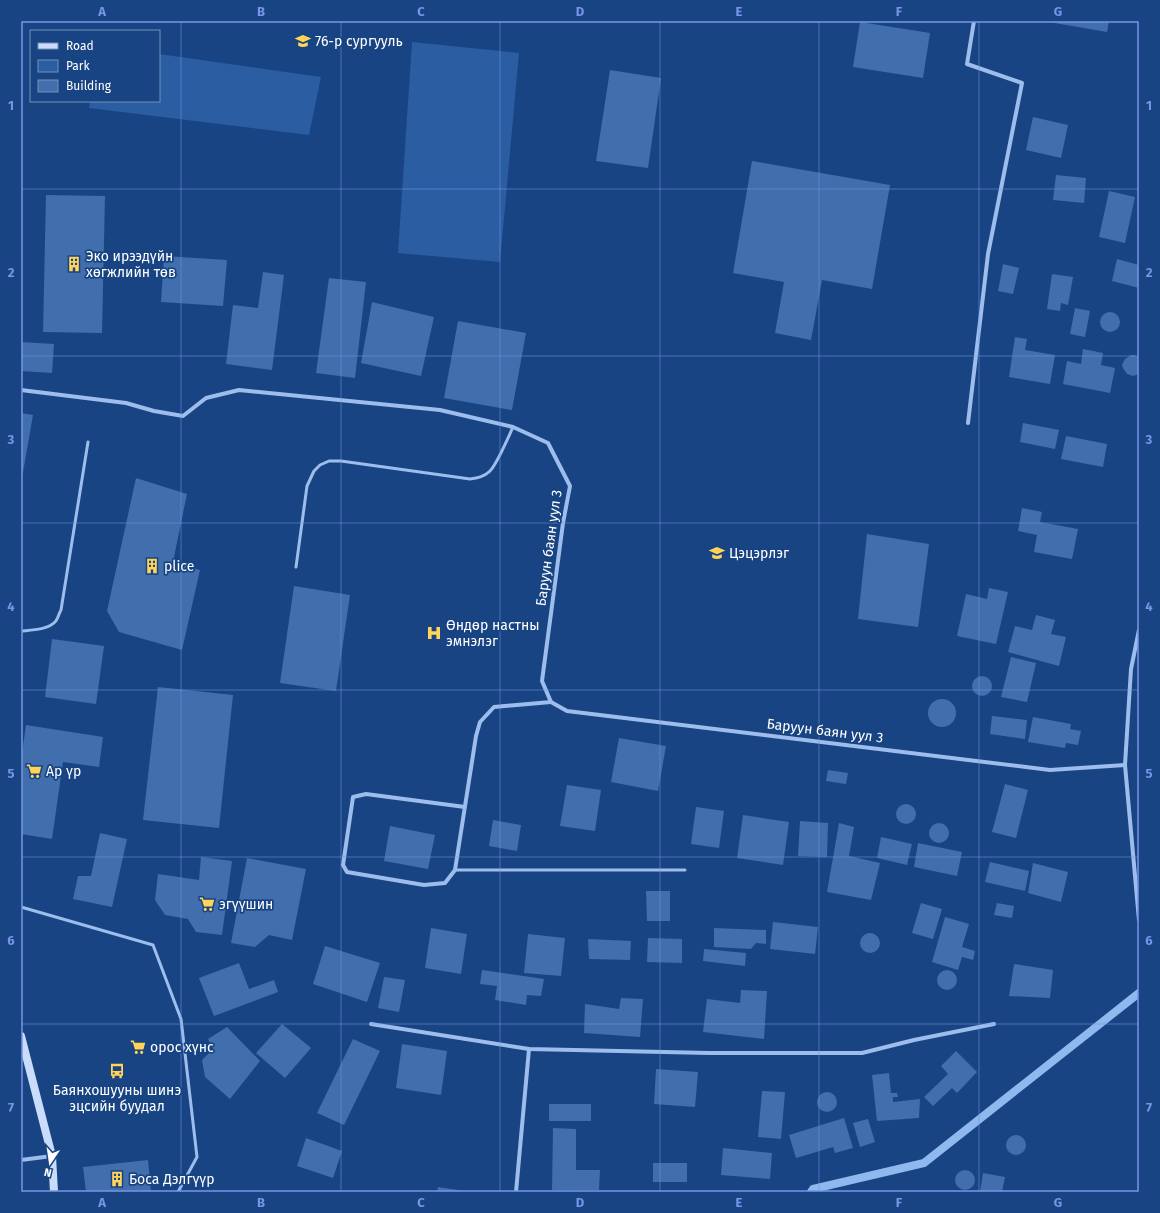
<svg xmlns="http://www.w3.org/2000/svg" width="1160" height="1213" viewBox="0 0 1160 1213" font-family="'Fira Sans',sans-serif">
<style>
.green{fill:#2b5da3}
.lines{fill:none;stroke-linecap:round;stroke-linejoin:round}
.stream{stroke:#8fb8ee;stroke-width:8}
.building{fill:#416ead}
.lane{stroke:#9dbeec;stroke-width:3}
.street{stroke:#9dbeec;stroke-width:4}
.secondary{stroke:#c9dcf9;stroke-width:8}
.grid{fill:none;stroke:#7795e8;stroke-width:1;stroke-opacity:0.55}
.labels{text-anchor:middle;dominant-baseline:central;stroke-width:3.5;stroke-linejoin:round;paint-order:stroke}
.poi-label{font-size:14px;fill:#fff;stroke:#184483;text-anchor:start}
.street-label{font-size:14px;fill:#fff;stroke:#184483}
.neatline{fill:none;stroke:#7795e8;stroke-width:1.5}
.grid-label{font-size:13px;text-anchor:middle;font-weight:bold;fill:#7795e8}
</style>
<rect width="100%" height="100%" fill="#184483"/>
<!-- green -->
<g class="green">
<polygon points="412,42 519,53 500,262 398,253"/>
<polygon points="159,54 321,77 309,135 89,108 90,101 159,101"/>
</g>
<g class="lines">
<!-- stream -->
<polyline class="stream" points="811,1192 813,1189 924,1163 1139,993"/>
</g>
<!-- building -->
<g class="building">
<polygon points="1043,21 1109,21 1107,32"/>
<polygon points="860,22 930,33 923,78 853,67"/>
<polygon points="610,70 661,78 648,168 596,161"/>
<polygon points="1033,117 1068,125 1061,158 1026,150"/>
<polygon points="752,161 890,185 872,289 822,280 811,340 775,333 784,282 733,273"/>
<polygon points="1056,175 1086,178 1084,203 1053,200"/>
<polygon points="1109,191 1135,197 1125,243 1099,237"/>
<polygon points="46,195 105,196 102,333 43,332"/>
<polygon points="164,256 227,260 223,306 161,302"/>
<polygon points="1117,259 1139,265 1139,288 1112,281"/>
<polygon points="1003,264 1019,268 1013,294 998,291"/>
<polygon points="263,272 284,275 272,370 226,364 233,305 258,308"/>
<polygon points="1052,274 1073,277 1068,305 1061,303 1060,311 1047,309"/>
<polygon points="329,278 366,282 355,378 316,373"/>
<polygon points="372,302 434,317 421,376 361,363"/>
<polygon points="1075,308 1090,311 1085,337 1070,334"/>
<circle cx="1110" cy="322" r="10"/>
<polygon points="458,321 526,333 512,410 444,398"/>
<polygon points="1015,337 1027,339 1025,350 1055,355 1050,384 1009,377"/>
<polygon points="21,342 54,344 52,373 21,371"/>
<polygon points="1083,349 1103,353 1101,365 1115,368 1110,393 1063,384 1067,361 1081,364"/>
<polygon points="1131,355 1135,355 1139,358 1139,374 1133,376 1127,374 1123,368 1122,365 1125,359"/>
<polygon points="21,413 33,415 22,478 21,478"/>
<polygon points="1023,423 1059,430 1055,449 1020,442"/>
<polygon points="1066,436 1107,444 1103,467 1061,459"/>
<polygon points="136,478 187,494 173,562 200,570 182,650 119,632 107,611"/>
<polygon points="1022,508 1042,512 1040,522 1078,529 1072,559 1034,552 1037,535 1018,531"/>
<polygon points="867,534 929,544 918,627 858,619"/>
<polygon points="294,586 350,595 336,691 280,683"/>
<polygon points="989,588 1008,592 996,644 957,636 966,594 987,599"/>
<polygon points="1036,615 1055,620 1051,634 1066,637 1059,666 1008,652 1015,626 1032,630"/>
<polygon points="52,639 104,646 96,704 45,697"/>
<polygon points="1011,657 1036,663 1027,702 1001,697"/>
<circle cx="982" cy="686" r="10"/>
<polygon points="158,687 233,695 219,828 143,820"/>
<circle cx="942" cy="713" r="14"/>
<polygon points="992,716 1027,720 1025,739 990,734"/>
<polygon points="1033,717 1071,724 1070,729 1081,731 1078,745 1066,743 1065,748 1028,742"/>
<polygon points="26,725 103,737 99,767 63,762 52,839 21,834 21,760"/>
<polygon points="619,738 666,746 658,791 611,782"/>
<polygon points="828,770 848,773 846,784 826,781"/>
<polygon points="1005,784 1028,790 1016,838 992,832"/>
<polygon points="567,785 601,790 595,831 560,826"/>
<circle cx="906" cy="814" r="10"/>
<polygon points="696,807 724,811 719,848 691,844"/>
<polygon points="743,815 789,822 783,865 737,858"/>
<polygon points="493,820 521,825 517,851 489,846"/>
<polygon points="800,821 828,823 827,857 798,856"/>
<circle cx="939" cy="833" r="10"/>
<polygon points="839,823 854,827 849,856 880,863 871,900 827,892"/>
<polygon points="390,826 435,835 428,869 384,861"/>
<polygon points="100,833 127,839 112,907 73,899 78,876 91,876"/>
<polygon points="881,837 912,844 907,865 877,858"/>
<polygon points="918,843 962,852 957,876 914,867"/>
<polygon points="201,857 232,861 222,935 196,932 188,919 165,915 155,900 158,874 199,880"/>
<polygon points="247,858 306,869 292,940 269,935 255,947 231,943"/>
<polygon points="990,862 1029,871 1025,891 985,882"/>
<polygon points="1033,863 1068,872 1061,902 1028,893"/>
<polygon points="646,891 670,891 670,921 647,921"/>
<polygon points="921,903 942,909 933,939 912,933"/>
<polygon points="997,903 1014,906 1012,918 994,915"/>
<polygon points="945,917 969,924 962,947 975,951 973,960 962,957 958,970 932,962"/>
<polygon points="773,922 818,927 815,954 770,949"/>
<polygon points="431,928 467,934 461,974 425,968"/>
<polygon points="714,928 766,930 766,944 756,943 751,949 714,947"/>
<circle cx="870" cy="943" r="10"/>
<polygon points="528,934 565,938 561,976 524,973"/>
<polygon points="648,938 682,939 682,963 647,962"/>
<polygon points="588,939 631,941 630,960 589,959"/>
<polygon points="325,946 380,963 367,1002 313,984"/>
<polygon points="704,949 746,953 745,966 703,961"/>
<polygon points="239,963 249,989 274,980 278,992 214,1016 199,978"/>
<polygon points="1014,964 1053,970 1050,998 1009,996"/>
<circle cx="947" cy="980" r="10"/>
<polygon points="482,970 544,979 541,996 527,995 526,1005 495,1000 497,986 480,984"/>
<polygon points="384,977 405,980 399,1012 378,1008"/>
<polygon points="741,990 767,991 764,1039 703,1032 707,999 740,1003"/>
<polygon points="621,998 643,999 640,1037 584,1033 585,1004 619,1009"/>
<polygon points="282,1024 311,1048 285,1078 256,1053"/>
<polygon points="227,1027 260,1061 230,1099 205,1077 202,1060 213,1049 208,1039"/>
<polygon points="353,1039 380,1051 344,1125 317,1113"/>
<polygon points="402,1044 447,1051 441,1095 396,1088"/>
<polygon points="956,1051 977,1072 957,1093 952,1088 933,1106 924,1097 948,1074 941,1066"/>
<polygon points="656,1069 698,1072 695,1107 654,1104"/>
<polygon points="889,1073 891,1093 897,1093 898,1097 893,1097 893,1102 920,1099 919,1118 877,1121 872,1075"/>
<polygon points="762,1091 785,1092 781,1139 758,1137"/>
<circle cx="827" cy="1102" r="10"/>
<rect x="549" y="1104" width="42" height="17"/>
<polygon points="844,1118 853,1148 835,1153 833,1147 796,1158 789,1135"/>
<polygon points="868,1119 875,1142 860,1147 853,1123"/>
<polygon points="553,1128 576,1129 576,1170 600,1170 599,1190 552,1190"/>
<circle cx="1016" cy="1145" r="10"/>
<polygon points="306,1138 342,1151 333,1178 297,1166"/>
<polygon points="723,1148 772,1153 770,1179 721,1175"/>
<polygon points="148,1160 151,1192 86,1192 83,1167"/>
<rect x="653" y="1163" width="34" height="19"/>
<circle cx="965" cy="1180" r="10"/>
<polygon points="983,1173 1005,1177 1002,1192 980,1192"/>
<polygon points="438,1187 465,1191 465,1192 437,1192"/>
</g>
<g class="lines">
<!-- lane -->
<g class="lane">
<path d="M 296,567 L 307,486 L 314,471 L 320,465 L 329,461 L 341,461 L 470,479 C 477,478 484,477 490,471 C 497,464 508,438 513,427"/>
<path d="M 21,631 C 32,630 47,630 55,622 C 58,619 59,613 61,610 L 88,442"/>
<polyline points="455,870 685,870"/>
<polyline points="21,907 153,945 181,1019 197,1157 178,1192"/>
</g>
<!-- street -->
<g class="street">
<polyline points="21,390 126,403 154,411 183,416 206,398 239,390 440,410 513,427 548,443 570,486 563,523 542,681 551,702 567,711 1050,770 1125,765"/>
<polyline points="968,423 988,254 1022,83 967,64 974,21"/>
<polyline points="1139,630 1131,669 1125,765 1139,920"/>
<polyline points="465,807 366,794 353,797 343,865 347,872 424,885 445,883 455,870 476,736 480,722 494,707 551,702"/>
<polyline points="371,1024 529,1049 709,1053 862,1053 914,1040 994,1024"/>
<polyline points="21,1160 52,1156"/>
<polyline points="516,1192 529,1049"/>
</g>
<!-- secondary -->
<polyline class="secondary" points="21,1036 52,1156 54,1192"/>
</g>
<!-- grid -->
<path class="grid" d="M 181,21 L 181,1192M 341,21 L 341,1192M 500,21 L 500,1192M 660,21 L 660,1192M 819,21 L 819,1192M 979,21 L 979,1192M 21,189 L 1139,189M 21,356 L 1139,356M 21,523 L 1139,523M 21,690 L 1139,690M 21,857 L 1139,857M 21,1024 L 1139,1024"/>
<!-- icons -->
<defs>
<g id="school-bare" transform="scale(1.2)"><path d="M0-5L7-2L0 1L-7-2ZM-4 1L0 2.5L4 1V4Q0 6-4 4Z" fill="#ffd458" stroke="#184483" stroke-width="2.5" paint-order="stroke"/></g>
<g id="building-bare" transform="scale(1.2)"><path d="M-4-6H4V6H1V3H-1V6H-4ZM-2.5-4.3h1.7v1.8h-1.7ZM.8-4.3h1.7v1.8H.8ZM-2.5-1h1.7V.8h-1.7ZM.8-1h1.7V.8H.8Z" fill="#ffd458" stroke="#184483" stroke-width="2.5" paint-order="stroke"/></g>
<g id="hospital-bare" transform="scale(1.2)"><path d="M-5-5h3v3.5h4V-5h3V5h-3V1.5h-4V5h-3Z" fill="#ffd458" stroke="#184483" stroke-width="2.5" paint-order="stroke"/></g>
<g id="supermarket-bare" transform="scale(1.2)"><path d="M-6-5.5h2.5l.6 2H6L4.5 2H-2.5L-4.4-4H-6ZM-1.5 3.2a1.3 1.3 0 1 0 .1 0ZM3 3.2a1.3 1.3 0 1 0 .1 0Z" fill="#ffd458" stroke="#184483" stroke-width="2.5" paint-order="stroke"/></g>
<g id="bus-bare" transform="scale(1.2)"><path d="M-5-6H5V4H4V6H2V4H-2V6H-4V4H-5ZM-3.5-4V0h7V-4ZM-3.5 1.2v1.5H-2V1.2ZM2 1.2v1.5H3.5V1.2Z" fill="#ffd458" stroke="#184483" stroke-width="2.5" paint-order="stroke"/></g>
</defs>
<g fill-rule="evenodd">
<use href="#school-bare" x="303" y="41"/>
<use href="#building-bare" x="74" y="264"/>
<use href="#school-bare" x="717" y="553"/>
<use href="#building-bare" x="152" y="566"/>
<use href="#hospital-bare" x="434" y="633"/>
<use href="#supermarket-bare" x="34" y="771"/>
<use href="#supermarket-bare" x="207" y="904"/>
<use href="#supermarket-bare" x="138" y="1047"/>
<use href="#bus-bare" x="117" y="1071"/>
<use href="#building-bare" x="117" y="1179"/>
</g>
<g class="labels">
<!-- poi labels -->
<g class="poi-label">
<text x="315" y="41">76-р сургууль</text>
<text x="86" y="256">Эко ирээдүйн<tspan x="86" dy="16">хөгжлийн төв</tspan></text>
<text x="729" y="553">Цэцэрлэг</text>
<text x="164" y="566">plice</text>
<text x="446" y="625">Өндөр настны<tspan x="446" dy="16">эмнэлэг</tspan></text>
<text x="46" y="771">Ар үр</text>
<text x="219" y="904">эгүүшин</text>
<text x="150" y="1047">орос хүнс</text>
<text x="117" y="1090" text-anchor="middle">Баянхошууны шинэ<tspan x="117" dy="16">эцсийн буудал</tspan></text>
<text x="129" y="1179">Боса Дэлгүүр</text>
</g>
<!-- street labels -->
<g class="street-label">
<text transform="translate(549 548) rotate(-82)">Баруун баян уул 3</text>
<text transform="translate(825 731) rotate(7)">Баруун баян уул 3</text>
</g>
</g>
<!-- border -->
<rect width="1160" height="1213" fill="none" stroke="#184483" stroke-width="44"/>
<!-- legend -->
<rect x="30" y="30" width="130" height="72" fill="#184483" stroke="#748fb5"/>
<rect x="38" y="43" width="20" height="6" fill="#c9dcf9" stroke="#748fb5"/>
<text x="66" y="50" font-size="12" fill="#ffffff">Road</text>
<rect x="38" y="60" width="20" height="12" fill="#2b5da3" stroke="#748fb5"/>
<text x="66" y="70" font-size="12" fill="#ffffff">Park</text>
<rect x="38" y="80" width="20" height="12" fill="#416ead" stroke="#748fb5"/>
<text x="66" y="90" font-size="12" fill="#ffffff">Building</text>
<!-- north arrow -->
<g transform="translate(50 1163) rotate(193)" stroke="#184483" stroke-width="3" paint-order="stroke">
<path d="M0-3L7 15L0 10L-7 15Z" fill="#ffffff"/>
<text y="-6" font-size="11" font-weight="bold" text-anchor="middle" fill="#ffffff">N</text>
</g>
<rect x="22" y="22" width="1116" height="1169" class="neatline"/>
<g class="grid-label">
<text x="102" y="16">A</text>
<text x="261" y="16">B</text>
<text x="421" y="16">C</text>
<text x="580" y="16">D</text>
<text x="739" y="16">E</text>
<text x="899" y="16">F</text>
<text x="1058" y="16">G</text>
<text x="11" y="110">1</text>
<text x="1149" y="110">1</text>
<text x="11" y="277">2</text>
<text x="1149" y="277">2</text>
<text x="11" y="444">3</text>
<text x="1149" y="444">3</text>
<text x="11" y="611">4</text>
<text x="1149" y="611">4</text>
<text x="11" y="778">5</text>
<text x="1149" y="778">5</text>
<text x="11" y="945">6</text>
<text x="1149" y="945">6</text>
<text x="11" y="1112">7</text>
<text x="1149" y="1112">7</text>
<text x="102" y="1207">A</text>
<text x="261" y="1207">B</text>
<text x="421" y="1207">C</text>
<text x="580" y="1207">D</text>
<text x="739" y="1207">E</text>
<text x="899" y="1207">F</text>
<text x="1058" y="1207">G</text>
</g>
</svg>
